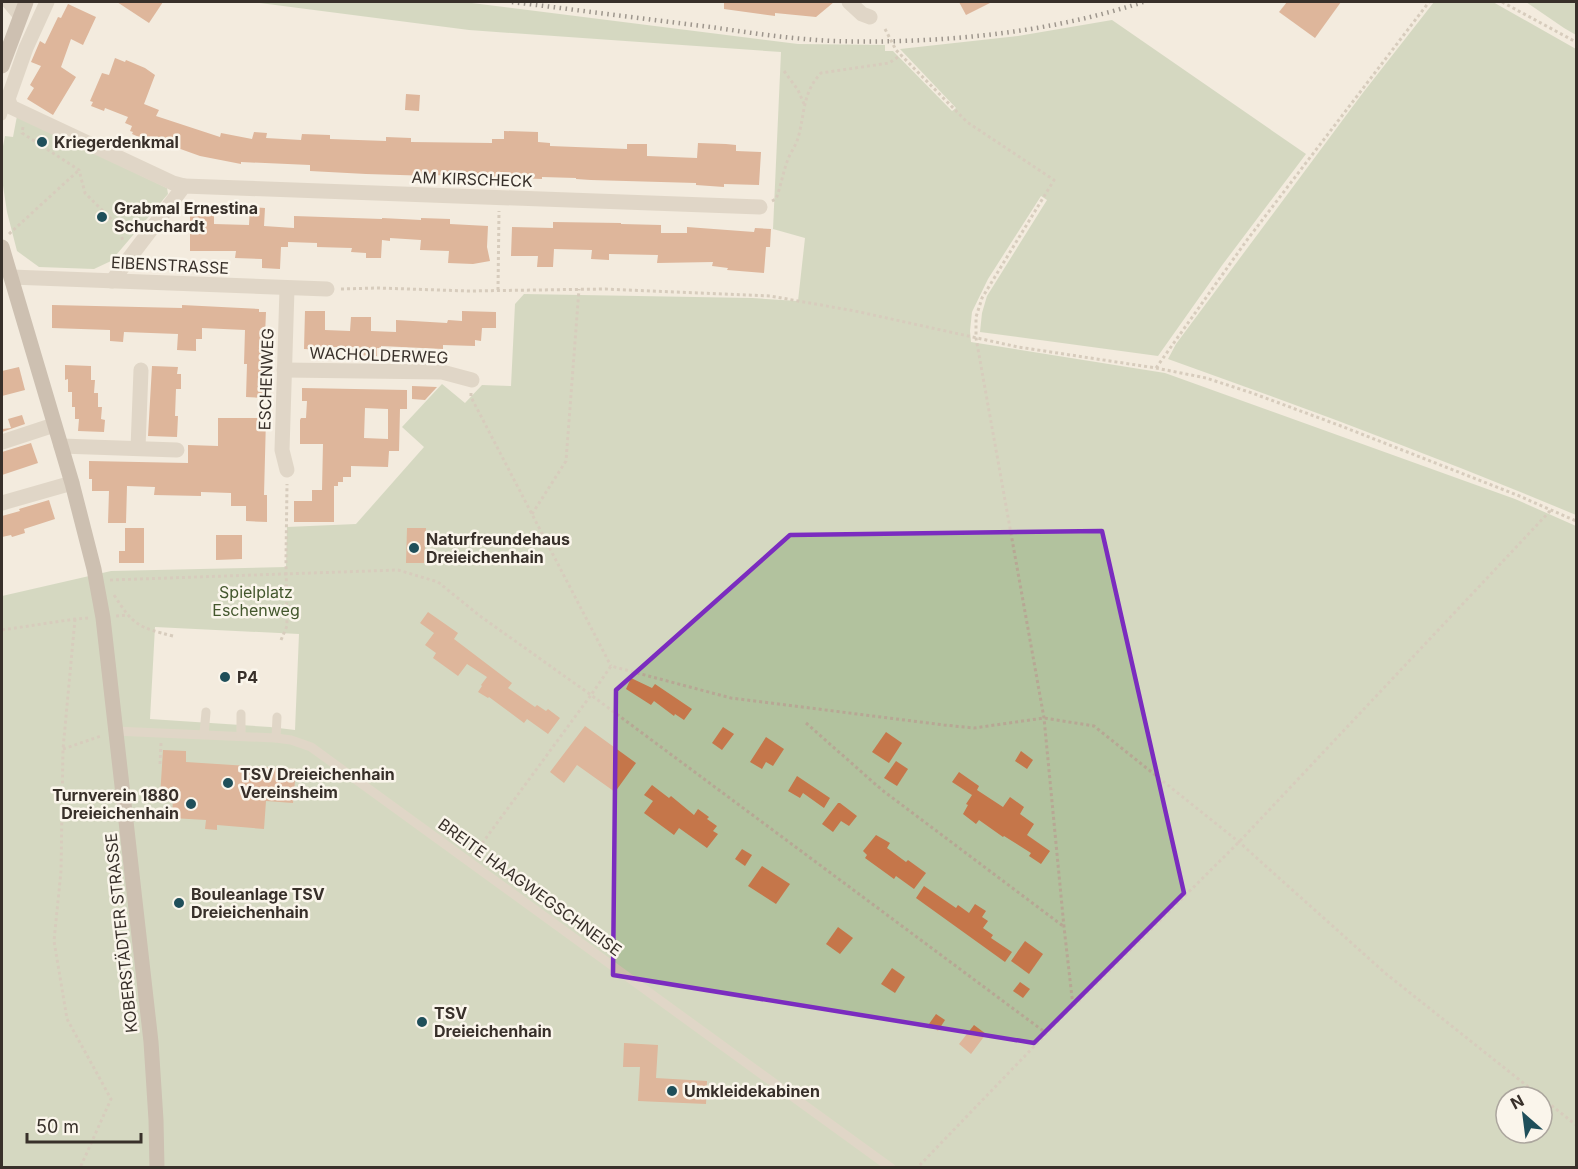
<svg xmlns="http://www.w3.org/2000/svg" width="1578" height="1169" viewBox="0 0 1578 1169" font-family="Inter,sans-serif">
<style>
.green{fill:#b2c29e;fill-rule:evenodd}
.building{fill:#c5764a;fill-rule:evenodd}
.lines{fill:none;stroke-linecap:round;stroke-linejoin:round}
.path{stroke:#b7a794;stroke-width:3;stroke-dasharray:3 3;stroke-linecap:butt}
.lane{stroke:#cbbdaa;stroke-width:9}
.street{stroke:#cbbdaa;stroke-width:15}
.secondary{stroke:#9f8c7b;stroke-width:15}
.rail{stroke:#38302a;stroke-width:4.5;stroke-dasharray:1.5 4.5;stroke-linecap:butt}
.marked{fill:none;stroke:#7b2cbf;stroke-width:4.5;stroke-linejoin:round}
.poi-dot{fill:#1f4f5a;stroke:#faf5eb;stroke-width:2}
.labels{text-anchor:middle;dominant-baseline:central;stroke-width:5;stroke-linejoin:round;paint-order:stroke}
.poi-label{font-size:16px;font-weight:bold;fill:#38302a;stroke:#faf5eb;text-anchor:start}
.street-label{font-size:16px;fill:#38302a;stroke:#faf5eb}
.park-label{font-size:16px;fill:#43572d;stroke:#faf5eb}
</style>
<rect width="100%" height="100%" fill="#f3ebde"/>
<!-- green -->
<g class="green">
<path d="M 253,2 L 464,2 L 798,44 L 885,45 L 885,51 L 893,51 L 952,111 L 956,108 L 900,49 L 1018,36 L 1112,20 L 1306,154 L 1223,264 L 1158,356 L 980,332 L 982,313 L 987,296 L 1047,200 L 1041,196 L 988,279 L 972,312 L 970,331 L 971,342 L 1165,373 L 1515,499 L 1576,526 L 1576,1167 L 2,1167 L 2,596 L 111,571 L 286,567 L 287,527 L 356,524 L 424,447 L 402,427 L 442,384 L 465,403 L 482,385 L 511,386 L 515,304 L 524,294 L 752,298 L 798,301 L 805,238 L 773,229 L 781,52 L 469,30 ZM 155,627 L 299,634 L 295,730 L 270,727 L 150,719 ZM 1506,1097 L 1542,1097 L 1542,1133 L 1506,1133 Z"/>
<path d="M 1434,2 L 1493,2 L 1576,49 L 1576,515 C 1442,459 1306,408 1168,359 L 1176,344 L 1362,94 Z"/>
<polygon points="1526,2 1576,2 1576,35 1564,28"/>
<polygon points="17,116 167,188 168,194 111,261 94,269 39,267 17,251 7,212 2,179 2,151 5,136 13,137"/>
</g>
<!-- building -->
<g class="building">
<polygon points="117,2 163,2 149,23"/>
<polygon points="724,2 834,2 816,17 775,13 775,16 724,9"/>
<polygon points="959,2 992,2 966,15"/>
<polygon points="1287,2 1341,2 1315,38 1279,12"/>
<polygon points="68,4 96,17 83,45 71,39 61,67 76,77 53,115 27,99 34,88 30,85 41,66 31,62 40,41 45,44 58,17 61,18"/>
<polygon points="115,58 125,62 126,60 145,68 155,75 144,104 159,110 156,116 220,137 221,133 252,139 254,132 267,133 266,138 301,140 302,134 330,135 330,139 386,141 386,137 411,138 411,142 492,143 492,139 504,139 504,131 538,132 538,142 550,143 550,146 627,149 627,144 647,144 647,156 697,158 698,143 726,144 736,145 736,151 761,152 759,185 724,184 724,187 696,185 696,183 591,180 576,179 576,178 542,177 542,179 433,175 433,176 366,174 310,171 310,165 241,162 241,164 200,156 147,137 146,140 132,134 133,132 130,131 132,126 125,123 128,117 105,108 104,111 91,106 93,102 90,101 102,73 109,75"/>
<polygon points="406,94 420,95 419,111 405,110"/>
<polygon points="250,207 265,208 264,226 294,228 294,216 382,219 382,218 421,220 421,218 450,219 450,224 488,226 487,247 490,261 473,264 448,263 449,251 420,250 421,240 390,238 390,241 382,240 381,258 366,258 366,253 351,252 352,248 317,247 317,243 288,242 288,247 281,247 280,269 262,268 262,259 235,258 236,251 190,251 190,214 214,214 214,224 249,225"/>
<polygon points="553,222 621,223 621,224 661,225 661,233 687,233 687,227 754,232 755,228 771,229 770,247 766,247 764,273 727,270 728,268 712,266 713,262 657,263 658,255 609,254 609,260 591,259 592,250 554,249 553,267 537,267 538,256 511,256 512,227 553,228"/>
<polygon points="52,305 182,308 182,305 259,309 259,312 266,312 265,336 269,340 266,398 246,397 247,364 244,364 245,330 202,328 202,339 196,339 196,351 177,350 178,334 124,332 123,342 110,341 110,330 52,328"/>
<polygon points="305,311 325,311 325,330 350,331 351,317 371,317 371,331 396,332 396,320 447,323 448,320 462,321 462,311 496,312 496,328 482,328 481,341 475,340 475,346 443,345 443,349 381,346 381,348 377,348 377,356 357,355 357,347 324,347 324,350 304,349"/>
<polygon points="65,365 91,366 91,380 95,380 94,393 98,393 98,407 102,407 101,419 105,420 104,432 78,431 79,419 75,419 75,407 72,407 72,392 68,392 68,379 65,380"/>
<polygon points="152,366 178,367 177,374 181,374 181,389 176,389 175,416 178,416 177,437 148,436"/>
<polygon points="19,367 25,390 2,396 2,371"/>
<polygon points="412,386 437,387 425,400 412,399"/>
<path d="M 302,388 L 407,390 L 407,409 L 400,409 L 399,451 L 389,451 L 388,467 L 351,466 L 351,477 L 343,477 L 343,482 L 338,482 L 338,486 L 334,486 L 334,522 L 294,522 L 294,501 L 312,501 L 312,490 L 322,490 L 323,444 L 300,444 L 300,420 L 301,418 L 306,418 L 307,401 L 302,401 ZM 365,408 L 388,409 L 388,439 L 364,438 Z"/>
<polygon points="22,415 25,424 2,432 2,429 11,428 8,419"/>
<polygon points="218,418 266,418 264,495 267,495 267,522 246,521 246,506 231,506 231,493 201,492 201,496 154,495 155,487 127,486 126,523 108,523 109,491 92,491 92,479 89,479 89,461 188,463 188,445 218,446"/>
<polygon points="31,443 38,463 2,475 2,452"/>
<polygon points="49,500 55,519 24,529 25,533 12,537 11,535 2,537 2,516 20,511 19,509"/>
<polygon points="125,528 144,528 144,563 119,563 119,551 125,551"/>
<polygon points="407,528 426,528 424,563 406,563"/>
<polygon points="216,535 242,535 242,559 216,560"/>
<polygon points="428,612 458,633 454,639 512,683 508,688 535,707 537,705 546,711 548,709 560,718 548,734 527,719 524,723 489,697 488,698 478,692 482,686 481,685 487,677 467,664 458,676 433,658 436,653 425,645 434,633 420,623"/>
<polygon points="631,678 652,688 655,684 692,709 684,720 675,714 674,716 654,701 651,705 626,689"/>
<polygon points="585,726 636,763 615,792 577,765 564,783 550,772"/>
<polygon points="723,727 734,734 722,750 712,743"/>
<polygon points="886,732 902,743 889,763 872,752"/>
<polygon points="766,737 784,749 773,766 766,762 762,769 750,762"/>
<polygon points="163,750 186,751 186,762 296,769 293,803 266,801 264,829 217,825 217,830 205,829 206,820 172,818 173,798 160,797"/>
<polygon points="1021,751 1033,760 1027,769 1015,761"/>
<polygon points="896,761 908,769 897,786 884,778"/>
<polygon points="959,772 979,786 977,790 1003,807 1010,797 1024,807 1020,814 1034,824 1027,835 1050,851 1041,864 1029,856 1031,853 1004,836 1003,837 979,820 976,824 963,814 968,805 966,804 972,795 952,782"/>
<polygon points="797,776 830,798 824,808 803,793 800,798 788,791"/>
<polygon points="652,785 669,798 671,796 694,815 698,809 709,817 707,819 717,826 713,831 718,834 707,848 679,828 674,835 644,813 653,801 644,795"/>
<polygon points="838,803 840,803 857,816 849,826 841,821 833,832 822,824"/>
<polygon points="876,835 890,843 887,848 906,862 908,860 926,873 914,889 896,876 894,879 865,858 867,855 863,851"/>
<polygon points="742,849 752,855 745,866 735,859"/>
<polygon points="762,866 790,884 776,904 748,886"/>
<polygon points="924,886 956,908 958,905 969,913 975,904 986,911 982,917 988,921 983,928 993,935 991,938 1012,952 1005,962 916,898"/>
<polygon points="838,927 853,938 840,954 826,944"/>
<polygon points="1025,941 1043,954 1029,974 1011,961"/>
<polygon points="892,968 905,977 895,993 881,984"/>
<polygon points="1020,982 1030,989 1023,998 1013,991"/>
<polygon points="936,1014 945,1020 938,1031 929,1024"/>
<polygon points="974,1025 986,1034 971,1054 959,1044"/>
<polygon points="624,1043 658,1045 656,1078 707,1081 706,1104 638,1101 640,1067 623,1067"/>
</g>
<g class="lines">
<!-- path -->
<g class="path">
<polyline points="1502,2 1576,42"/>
<polyline points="885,29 896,50 967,122 1054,180 982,298 976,317 976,338 1044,718 1064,927 1073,1006 917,1168"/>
<polyline points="784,71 798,90 804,104"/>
<polyline points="23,127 22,133 79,170 85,193 118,226 123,241"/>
<path d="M 772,201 L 776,199 C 781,186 783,172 788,159 C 791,152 796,145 798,138 C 805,114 802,93 821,73 L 889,63 L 901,55"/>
<polyline points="9,234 79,170"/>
<polyline points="341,289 378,288 468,291 605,289 770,296 855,311 1018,347 1156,368 1206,378 1252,393 1341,426 1517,495 1576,521"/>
<polyline points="498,290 499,211"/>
<polyline points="1156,368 1247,240 1429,2"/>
<polyline points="471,393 471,397 611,666"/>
<polyline points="532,514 566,461 579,289"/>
<polyline points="110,580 398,570 438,582 480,616 591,695 611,666 731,698 944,725 974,728 1044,718 1094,726 1239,842 1385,973 1541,1097"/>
<path d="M 114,595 C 134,626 138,627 173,636"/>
<polyline points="116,616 127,615"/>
<polyline points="75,619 63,749 61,871 54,941 67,1019 111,1099 80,1168"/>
<polyline points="2,630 75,619 89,618"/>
<polyline points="281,640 287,626 286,560 287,484"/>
<polyline points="806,723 882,790 1063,926"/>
<polyline points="161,743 160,764 162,764"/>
<polyline points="63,749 101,736"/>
<polyline points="475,853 591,695 1046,1033"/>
<polyline points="1074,1006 1239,842 1551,510"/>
<polyline points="1542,1098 1576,1125"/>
</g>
<!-- lane -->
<g class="lane">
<polyline points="2,116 8,99"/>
<polyline points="114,731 276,738 291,740 311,747 891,1168"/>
<polyline points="204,734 206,712"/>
<polyline points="241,736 241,714"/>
<polyline points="276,738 277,717"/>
</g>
<!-- street -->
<g class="street">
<polyline points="9,2 20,15"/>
<polyline points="47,2 26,48 8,99 11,107 173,183 184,186"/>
<polyline points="849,2 862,14 870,17"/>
<polyline points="11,277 327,289"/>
<polyline points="112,281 184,186 760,207"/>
<polyline points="287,289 282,450 287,470"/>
<polyline points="284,370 442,372 472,380"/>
<polyline points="2,442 54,425"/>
<polyline points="61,446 177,450"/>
<polyline points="138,448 141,370"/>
<polyline points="2,503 72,483"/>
</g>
<!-- secondary -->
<g class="secondary">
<polyline points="2,66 26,2"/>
<polyline points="2,247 72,483 94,569 103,618 151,1042 156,1120 157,1168"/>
</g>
<!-- rail -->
<path class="rail" d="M 512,2 C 578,10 644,19 711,27 C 751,33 792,39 833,41 C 935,44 1046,34 1143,2"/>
</g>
<!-- marked area -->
<path d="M0 0H1578V1169H0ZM 1102,531 L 1184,893 L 1034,1043 L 613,975 L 616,690 L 790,535 Z" fill="#f3ebde" fill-opacity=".55" fill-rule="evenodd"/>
<path class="marked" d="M 1102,531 L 1184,893 L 1034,1043 L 613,975 L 616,690 L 790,535 Z"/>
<!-- markers -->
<g class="poi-dot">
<circle cx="42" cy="142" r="6"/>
<circle cx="102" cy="217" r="6"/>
<circle cx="414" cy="548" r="6"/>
<circle cx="225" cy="677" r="6"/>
<circle cx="228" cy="783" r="6"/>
<circle cx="191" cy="804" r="6"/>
<circle cx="179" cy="903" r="6"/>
<circle cx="422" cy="1022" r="6"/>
<circle cx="672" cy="1091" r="6"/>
</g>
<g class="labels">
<!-- poi labels -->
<g class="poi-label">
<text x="54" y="142">Kriegerdenkmal</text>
<text x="114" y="208">Grabmal Ernestina<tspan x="114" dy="18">Schuchardt</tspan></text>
<text x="426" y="539">Naturfreundehaus<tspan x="426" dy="18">Dreieichenhain</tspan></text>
<text x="237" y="677">P4</text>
<text x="240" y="774">TSV Dreieichenhain<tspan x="240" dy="18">Vereinsheim</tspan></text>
<text x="179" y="795" text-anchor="end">Turnverein 1880<tspan x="179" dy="18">Dreieichenhain</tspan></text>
<text x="191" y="894">Bouleanlage TSV<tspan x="191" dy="18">Dreieichenhain</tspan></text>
<text x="434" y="1013">TSV<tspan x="434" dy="18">Dreieichenhain</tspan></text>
<text x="684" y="1091">Umkleidekabinen</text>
</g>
<!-- street labels -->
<g class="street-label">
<text transform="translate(472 179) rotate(2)">AM KIRSCHECK</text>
<text transform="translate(170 265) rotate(3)">EIBENSTRASSE</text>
<text transform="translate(379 355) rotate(2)">WACHOLDERWEG</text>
<text transform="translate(266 379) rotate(-88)">ESCHENWEG</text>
<text transform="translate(530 887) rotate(36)">BREITE HAAGWEGSCHNEISE</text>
<text transform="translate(121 933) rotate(-96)">KOBERSTÄDTER STRASSE</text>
</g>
<!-- park labels -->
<g class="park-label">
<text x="256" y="592">Spielplatz<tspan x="256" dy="18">Eschenweg</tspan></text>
</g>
</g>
<!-- border -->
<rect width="1578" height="1169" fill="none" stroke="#38302a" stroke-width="6"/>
<!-- north arrow -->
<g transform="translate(1524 1115) rotate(332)"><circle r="28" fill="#faf5eb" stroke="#aca69e" stroke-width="1.5"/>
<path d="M0-4.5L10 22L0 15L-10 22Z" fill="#1f4f5a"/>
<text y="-9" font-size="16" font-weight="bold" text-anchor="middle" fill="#38302a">N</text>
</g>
<!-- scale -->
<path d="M27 1133v9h114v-9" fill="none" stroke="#38302a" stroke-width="3"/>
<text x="36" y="1133" font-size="18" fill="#38302a" stroke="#faf5eb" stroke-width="4.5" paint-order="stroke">50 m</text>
</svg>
